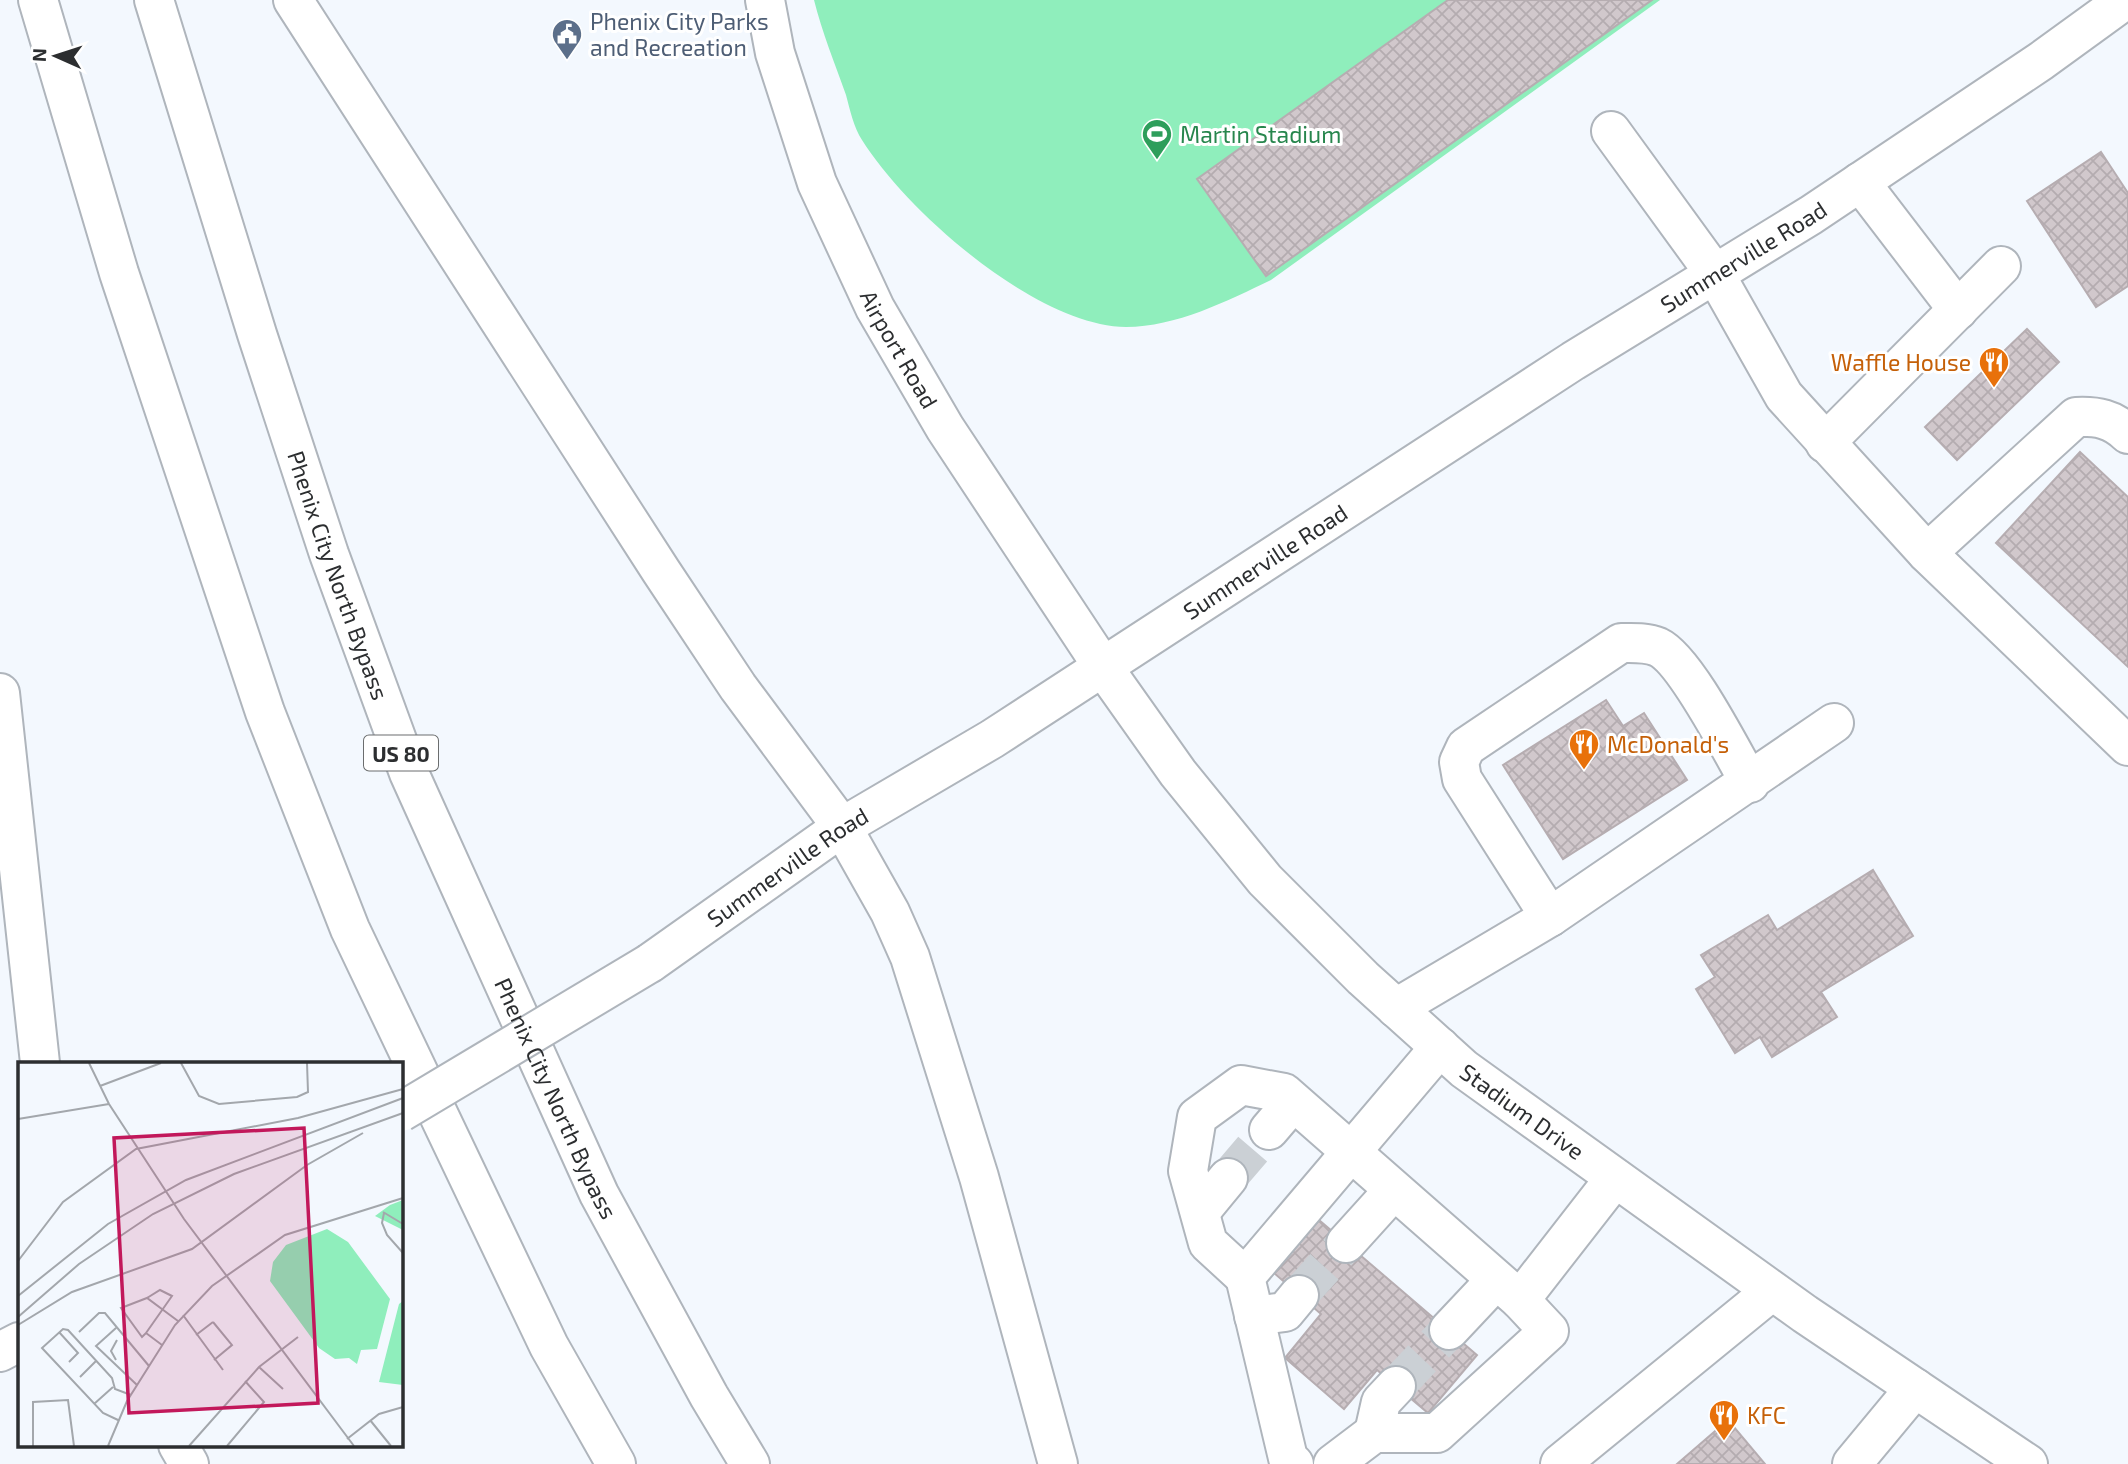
<svg xmlns="http://www.w3.org/2000/svg" width="2128" height="1464" viewBox="0 0 2128 1464" font-family="'Exo 2',sans-serif">
<style>
.grass{fill:#8feebc}
.building{fill:url(#building-cross-hatch);stroke:#b6adb1;stroke-width:2}
.lines{fill:none;stroke-linecap:round;stroke-linejoin:round}
.minor-tunnel{stroke:#cbd0d5;stroke-width:38;stroke-dasharray:38 19;stroke-linecap:butt}
.minor-casing{stroke:#afb5bc;stroke-width:42}
.major-casing{stroke:#afb5bc;stroke-width:42}
.highway-casing{stroke:#afb5bc;stroke-width:42}
.minor{stroke:#fff;stroke-width:38}
.major{stroke:#fff;stroke-width:38}
.highway{stroke:#fff;stroke-width:38}
.major-bridge-casing{stroke:#afb5bc;stroke-width:42;stroke-linecap:butt}
.major-bridge{stroke:#fff;stroke-width:38}
.labels{text-anchor:middle;dominant-baseline:central;stroke-width:6;stroke-linejoin:round;paint-order:stroke}
.shield{fill:#fff;stroke:#6b6d6e;stroke-width:2}
.shield-label{font-size:21px;font-weight:bold;fill:#2c2e30}
.service-label{font-size:23px;fill:#4e5e75;stroke:#fff;text-anchor:start}
.leisure-label{font-size:23px;fill:#27864d;stroke:#fff;text-anchor:start}
.street-label{font-size:23px;fill:#2c2e30;stroke:#fff}
.food-label{font-size:23px;fill:#c56008;stroke:#fff;text-anchor:start}
.inset-road{fill:none;stroke:#a3a7ac;stroke-width:2}
.view{fill:#c2185b;fill-opacity:0.15;stroke:#c2185b;stroke-width:3.5}
.inset-edge{fill:none;stroke:#2c2e30;stroke-width:3.5}
</style>
<defs>
<pattern id="building-cross-hatch" width="8" height="8" patternUnits="userSpaceOnUse" patternTransform="scale(1.75)"><rect width="8" height="8" fill="#d1c8cc"/><path d="M0 0l8 8M0 8l8-8" fill="none" stroke="#b4acb0"/></pattern>
</defs>
<rect width="100%" height="100%" fill="#f3f8fe"/>
<!-- grass -->
<path class="grass" d="M 814,0 L 1660,0 L 1271,280 C 1227,301 1176,327 1126,327 C 1037,326 908,213 862,140 C 854,128 850,110 846,95 C 835,64 822,32 814,0 Z"/>
<!-- building -->
<g class="building">
<polygon points="1448,0 1652,0 1266,276 1197,179"/>
<polygon points="2101,152 2128,193 2128,286 2096,307 2027,201"/>
<polygon points="2027,329 2059,362 1957,460 1925,427"/>
<polygon points="2080,452 2128,497 2128,667 1996,543"/>
<polygon points="1606,700 1623,726 1644,713 1687,780 1563,859 1503,765"/>
<polygon points="1873,870 1913,936 1821,992 1837,1017 1772,1057 1760,1037 1735,1053 1696,989 1715,977 1701,955 1768,915 1777,930"/>
<polygon points="1319,1220 1477,1355 1428,1413 1377,1370 1344,1409 1285,1358 1321,1314 1274,1273"/>
<polygon points="1728,1420 1765,1464 1677,1464"/>
</g>
<g class="lines">
<!-- minor-tunnel -->
<g class="minor-tunnel">
<polyline points="1228,1178 1269,1130"/>
<polyline points="1299,1295 1346,1243"/>
<polyline points="1396,1386 1449,1330"/>
</g>
<!-- minor casing -->
<g class="minor-casing">
<g id="minor">
<path id="s1" d="M 765,0 L 775,53 L 817,183 L 875,308 L 945,428 L 1103,667 L 1178,773 L 1265,880 L 1363,978 L 1464,1069 L 1805,1314 L 2028,1464"/>
<polyline points="1611,131 1715,274 1784,396 1927,553 2128,746"/>
<polyline points="1860,182 1958,310"/>
<polyline points="1825,443 2001,266"/>
<path d="M 1927,553 L 2076,417 C 2097,416 2113,419 2128,434"/>
<path d="M 1550,917 L 1462,779 L 1459,762 L 1466,747 L 1621,643 C 1634,643 1646,642 1658,647 C 1686,660 1733,754 1750,783"/>
<polyline points="1396,1008 1550,917 1834,723"/>
<polyline points="1269,1130 1293,1102"/>
<polyline points="1200,1212 1228,1178"/>
<polyline points="1346,1243 1393,1191"/>
<polyline points="1245,1277 1208,1243 1188,1171 1197,1117 1241,1085 1284,1093 1520,1300"/>
<polyline points="1254,1316 1285,1312 1299,1295"/>
<polyline points="1449,1330 1496,1280"/>
<polyline points="1374,1433 1381,1402 1396,1386"/>
<polyline points="1294,1464 1288,1458 1245,1277 1440,1047"/>
<polyline points="1333,1464 1374,1433 1437,1433 1549,1331 1520,1300 1615,1178"/>
<polyline points="1560,1464 1772,1291"/>
<polyline points="1852,1464 1915,1388"/>
</g>
</g>
<!-- major casing -->
<g class="major-casing">
<g id="major">
<path id="s2" d="M 650,963 L 842,827 L 992,739 L 1573,361 L 1811,215 L 2041,61 L 2125,0"/>
<polyline points="0,1352 19,1342"/>
</g>
</g>
<!-- highway casing -->
<g class="highway-casing">
<g id="highway">
<polyline points="38,0 119,273 265,712 350,929 549,1346 616,1464"/>
<path id="s3" d="M 154,0 L 257,334 L 329,554 L 409,773 L 599,1194 L 709,1396 L 750,1464"/>
<polyline points="293,0 661,571 738,687 842,827 890,912 910,957 979,1177 1058,1464"/>
<polyline points="0,693 40,1063"/>
<polyline points="178,1445 189,1464"/>
</g>
</g>
<!-- minor -->
<use href="#minor" class="minor"/>
<!-- major -->
<use href="#major" class="major"/>
<!-- highway -->
<use href="#highway" class="highway"/>
<!-- major-bridge casing -->
<g class="major-bridge-casing">
<polyline id="major-bridge" points="401,1112 650,963"/>
</g>
<!-- major-bridge -->
<use href="#major-bridge" class="major-bridge"/>
</g>
<!-- icons -->
<defs>
<g id="civic-pin" transform="scale(1.575)"><path d="M0 17L-7.5 6A9.5 9.5 0 1 1 7.5 6Z" fill="#5c6f8a" stroke="#fff"/><path d="M-.6-6.5H3V-4.5H.6V-3L4-1V1h2V6H-6V1h2V-1L-.6-3ZM-1.2 2.5V6h2.4V2.5Z" fill="#fff"/></g>
<g id="stadium-pin" transform="scale(1.575)"><path d="M0 17L-7.5 6A9.5 9.5 0 1 1 7.5 6Z" fill="#2e9e5b" stroke="#fff"/><path d="M0-5a6.5 5 0 1 0 0 10a6.5 5 0 1 0 0-10ZM-3.5-1.8h7v3.6h-7Z" fill="#fff"/></g>
<g id="restaurant-pin" transform="scale(1.575)"><path d="M0 17L-7.5 6A9.5 9.5 0 1 1 7.5 6Z" fill="#e8710a" stroke="#fff"/><path d="M-5-6h1v4h1v-4h1v4h1v-4h1v5L-1.5 .5V6h-2V.5L-5-1ZM5-6V6H3V1.5H1.5Q1.5-4 5-6Z" fill="#fff"/></g>
</defs>
<g fill-rule="evenodd">
<use href="#civic-pin" x="567" y="34"/>
<use href="#stadium-pin" x="1157" y="134"/>
<use href="#restaurant-pin" x="1994" y="362"/>
<use href="#restaurant-pin" x="1584" y="744"/>
<use href="#restaurant-pin" x="1724" y="1415"/>
</g>
<g class="labels">
<!-- shield labels -->
<rect class="shield" x="364" y="735.5" width="74" height="35" rx="5"/>
<g class="shield-label">
<text x="401" y="753">US 80</text>
</g>
<!-- service labels -->
<g class="service-label">
<text x="590" y="21">Phenix City Parks<tspan x="590" dy="26">and Recreation</tspan></text>
</g>
<!-- leisure labels -->
<g class="leisure-label">
<text x="1180" y="134">Martin Stadium</text>
</g>
<!-- street labels -->
<g class="street-label">
<text stroke="none"><textPath href="#s2" startOffset="1302">Summerville Road</textPath></text>
<text stroke="none"><textPath href="#s1" startOffset="376">Airport Road</textPath></text>
<text stroke="none"><textPath href="#s2" startOffset="735">Summerville Road</textPath></text>
<text stroke="none"><textPath href="#s3" startOffset="604">Phenix City North Bypass</textPath></text>
<text stroke="none"><textPath href="#s2" startOffset="168">Summerville Road</textPath></text>
<text stroke="none"><textPath href="#s3" startOffset="1171">Phenix City North Bypass</textPath></text>
<text stroke="none"><textPath href="#s1" startOffset="1368">Stadium Drive</textPath></text>
</g>
<!-- food labels -->
<g class="food-label">
<text x="1971" y="362" text-anchor="end">Waffle House</text>
<text x="1607" y="744">McDonald's</text>
<text x="1747" y="1415">KFC</text>
</g>
</g>
<!-- overview -->
<g transform="translate(18 1062)">
<rect width="385" height="385" fill="#f3f8fe"/>
<path d="M 309,167 L 330,180 L 372,237 L 359,287 L 343,288 L 339,302 L 331,296 L 317,297 L 301,286 L 252,219 L 255,200 L 268,183 ZM 385,239 L 385,323 L 361,320 L 381,242 Z" fill="#8feebc"/>
<path d="M 385,138 L 385,168 L 357,154 L 372,143 Z" fill="#8feebc"/>
<path class="inset-road" d="M 71,1 L 91,42 L 166,157 L 336,384M 163,1 L 181,34 L 201,42 L 279,35 L 290,30 L 289,1M 82,24 L 143,1M 0,57 L 91,42M 365,150 L 385,162M 366,151 L 364,161 L 369,173 L 385,191M 0,199 L 45,140 L 118,87 L 280,56 L 385,27M 0,234 L 90,162 L 168,118 L 385,36M 165,253 L 205,308M 0,255 L 61,202 L 135,152 L 216,112 L 385,51M 195,260 L 214,283 L 196,298M 0,263 L 54,230 L 174,187 L 289,103 L 345,71M 98,266 L 78,284 L 119,323M 41,270 L 60,291 L 51,300M 61,270 L 81,251 L 87,251 L 131,304M 128,271 L 154,234 L 142,228 L 129,236M 178,273 L 195,260M 144,283 L 128,271 L 124,275 L 103,246 L 129,236 L 160,259M 98,298 L 93,289 L 99,278M 241,305 L 265,327M 62,315 L 78,299M 76,342 L 95,325M 100,358 L 85,351 L 24,286 L 45,267 L 50,268 L 94,316 L 97,327 L 113,333M 352,358 L 373,384M 329,377 L 361,352 L 385,345M 15,384 L 15,340 L 50,338 L 56,384M 90,384 L 109,339 L 157,263 L 194,224 L 267,173 L 385,136M 171,384 L 241,305 L 280,275M 209,384 L 246,340 L 227,319"/>
<path class="view" d="M 286,66 L 300,341 L 111,351 L 96,76 Z"/>
<rect width="385" height="385" class="inset-edge"/>
</g>
<!-- north arrow -->
<g transform="translate(56 56) rotate(273)" stroke="#ffffff" stroke-width="5" paint-order="stroke">
<path d="M0-5L12 26L0 18L-12 26Z" fill="#2c2e30"/>
<text y="-10" font-size="19" font-weight="bold" text-anchor="middle" fill="#2c2e30">N</text>
</g>
</svg>
